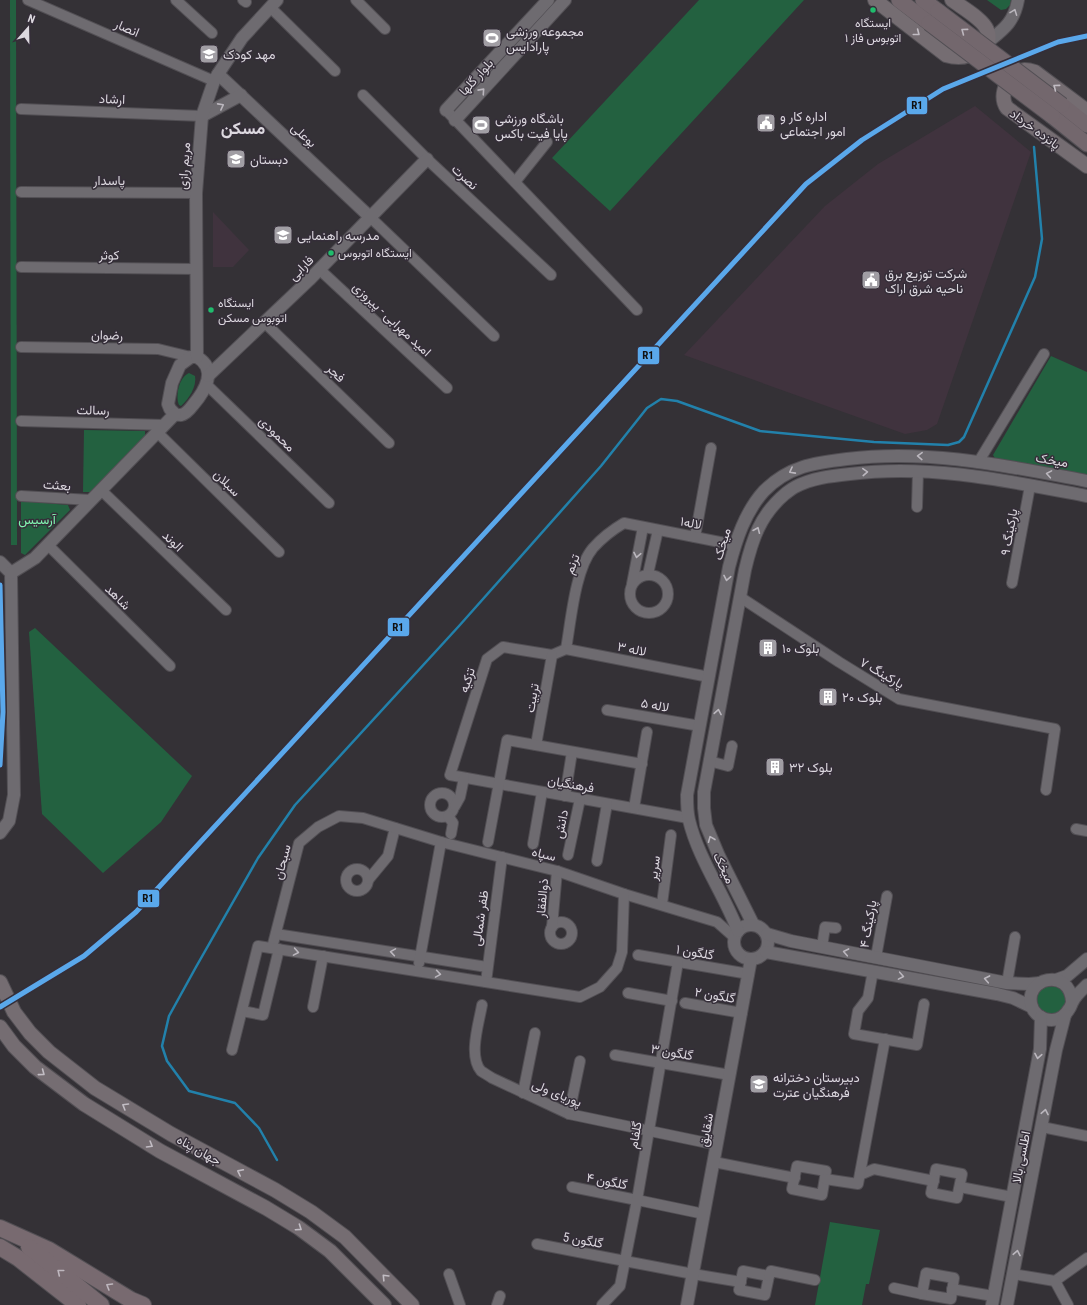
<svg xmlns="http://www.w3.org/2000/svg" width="1087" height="1305" viewBox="0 0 1087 1305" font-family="'Roboto Condensed',Vazirmatn,sans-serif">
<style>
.commercial{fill:#40333e}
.green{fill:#236140}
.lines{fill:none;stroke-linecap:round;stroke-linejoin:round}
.stream{stroke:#2281ab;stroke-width:2.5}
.minor-casing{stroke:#524f54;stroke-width:12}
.tertiary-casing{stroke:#524f54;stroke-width:14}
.secondary-casing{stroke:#524f54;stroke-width:16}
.primary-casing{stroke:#524f54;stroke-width:17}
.trunk-casing{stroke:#524f54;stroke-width:18}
.minor{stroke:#6e6b70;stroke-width:10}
.tertiary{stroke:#6e6b70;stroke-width:12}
.secondary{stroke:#756d72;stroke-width:14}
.primary{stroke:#73676d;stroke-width:15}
.trunk{stroke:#786a70;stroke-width:16}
.rail-casing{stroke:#6b686c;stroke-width:4}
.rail{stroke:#352e39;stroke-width:2.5;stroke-dasharray:8;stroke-linecap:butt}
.primary-bridge-casing{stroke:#524f54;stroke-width:17;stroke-linecap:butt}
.primary-bridge{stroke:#73676d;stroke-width:15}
.rail-1-casing{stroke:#352e39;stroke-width:8}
.rail-1{stroke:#5aa8eb;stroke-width:5}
.oneway{stroke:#bbb7be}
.oneway2{stroke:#bcb6bd}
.oneway3{stroke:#c2bdc4}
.oneway4{stroke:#beb7be}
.bus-dot{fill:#20bc6c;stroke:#352e39;stroke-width:1.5}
.labels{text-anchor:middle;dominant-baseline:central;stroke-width:3;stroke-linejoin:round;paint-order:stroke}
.bus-label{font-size:12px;fill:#dcd8df;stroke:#352e39;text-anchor:start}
.street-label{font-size:13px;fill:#dcd8df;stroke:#352e39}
.poi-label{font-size:13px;fill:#dcd8df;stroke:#352e39;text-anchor:start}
.park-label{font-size:13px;fill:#80f4b0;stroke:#352e39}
.district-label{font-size:17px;font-weight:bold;fill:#dcd8df;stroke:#352e39}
.line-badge{stroke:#352e39;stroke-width:1.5}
.pale-badge-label{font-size:11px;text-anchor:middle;font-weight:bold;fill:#111}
</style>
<rect width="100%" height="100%" fill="#343136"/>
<!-- commercial -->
<g class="commercial">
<polygon points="975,106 1031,152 937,424 927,430 905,434 684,355 825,206 878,164"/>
<polygon points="213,212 249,250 233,267 213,267"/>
</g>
<!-- green -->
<g class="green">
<polygon points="10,0 16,0 17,545 11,545"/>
<polygon points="699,0 804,0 610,211 552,158"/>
<polygon points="987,0 1011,0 1010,5 1006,9 1001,10"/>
<polygon points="1051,356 1087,372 1087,476 996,460 993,455"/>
<path d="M 189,373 L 195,376 C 197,386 189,399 181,406 L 179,405 C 175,396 179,377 189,373 Z"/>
<polygon points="84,430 145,431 145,436 91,492 83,492"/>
<polygon points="21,501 68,505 70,510 25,555 21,553"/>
<polygon points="35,628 192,776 161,822 103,873 42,814 29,632"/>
<circle cx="1051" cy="1000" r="15"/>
<polygon points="830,1222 880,1230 869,1284 866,1284 862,1305 815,1305"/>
</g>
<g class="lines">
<!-- stream -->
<polyline class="stream" points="277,1160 259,1128 235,1103 189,1091 167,1061 162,1046 169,1016 196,967 258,858 295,805 459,626 601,466 647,408 661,399 677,401 760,431 874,442 948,445 959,442 964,437 1035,277 1042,239 1034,147"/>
<!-- minor casing -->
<g class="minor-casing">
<g id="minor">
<polyline points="28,0 214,81"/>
<polyline points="176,0 212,33"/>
<polyline points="243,0 246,2"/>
<polyline points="356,0 385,29"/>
<polyline points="270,7 335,71"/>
<polyline points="363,95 427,159 551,275"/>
<polyline points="21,109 202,116"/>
<polyline points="446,110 637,310"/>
<polyline points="515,182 547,142"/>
<polyline points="21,192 196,193"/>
<polyline points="370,217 494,336"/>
<polyline points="21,267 196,269"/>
<polyline points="319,269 447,388"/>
<polyline points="265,323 389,443"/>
<polyline points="21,347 158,349 191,357"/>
<polyline points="206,384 329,503"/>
<polyline points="21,421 165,425"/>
<polyline points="157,432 279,552"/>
<polyline points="979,461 1044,354"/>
<polyline points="101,490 226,610"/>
<polyline points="21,496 91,500"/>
<polyline points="917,507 918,471"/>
<polyline points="695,537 711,448"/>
<polyline points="48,545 170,666"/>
<polyline points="648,574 658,530"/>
<circle cx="649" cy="594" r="19"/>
<polyline points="1012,583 1030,486"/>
<polyline points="632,584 643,527"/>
<polyline points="740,597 839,662 899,699 1055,729 1046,790"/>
<path d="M 566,649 C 571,621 575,569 593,548 C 602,538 612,530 624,523 L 735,545"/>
<polyline points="552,655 503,647 487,659 450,775 688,818"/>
<polyline points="552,655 566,649 709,677"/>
<polyline points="607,710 700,726"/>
<polyline points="536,745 552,655"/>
<polyline points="709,761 728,766 732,746"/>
<circle cx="442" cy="805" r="12"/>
<polyline points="565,796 572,752"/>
<polyline points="455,806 460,797 464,778"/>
<polyline points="634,808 647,732"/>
<polyline points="448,816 453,823 451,834"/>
<polyline points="1076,829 1087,831"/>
<polyline points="488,842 507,740 642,764"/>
<polyline points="533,844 542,792"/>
<polyline points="568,855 580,799"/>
<polyline points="597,861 607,804"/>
<circle cx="357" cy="880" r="11"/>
<polyline points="369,879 388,856 395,828"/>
<polyline points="662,904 671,835"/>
<circle cx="561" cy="933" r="11"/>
<polyline points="552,927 557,871"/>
<polyline points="276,934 487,967"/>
<polyline points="822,947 825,927 836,928"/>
<polyline points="272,948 299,843 318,827 339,816 363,818 441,842 557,871 624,894 717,922 734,937"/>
<polyline points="638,955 749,974"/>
<polyline points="876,957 887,896"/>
<polyline points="419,963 441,842"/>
<polyline points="873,971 868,998 858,1011 854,1034 917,1045 924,1004"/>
<polyline points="486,982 502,857"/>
<polyline points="1007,983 1015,937"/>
<polyline points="628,993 672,1001"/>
<polyline points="685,1003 742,1013"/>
<path d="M 482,1005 C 479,1023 468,1056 481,1071 C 484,1073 489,1076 492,1078 L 569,1114 L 717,1145"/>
<polyline points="313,1007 323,956"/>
<polyline points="242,1011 263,1015 279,949"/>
<polyline points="232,1050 258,946 580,997 600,987 617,968 622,952 624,894"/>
<polyline points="615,1055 724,1074"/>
<polyline points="523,1093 535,1033"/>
<polyline points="569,1114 580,1061"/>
<polyline points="1042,1127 1087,1136"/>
<polyline points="714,1162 795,1178"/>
<polygon points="797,1166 826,1171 822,1195 792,1189"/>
<polygon points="936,1169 962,1174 957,1198 931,1193"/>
<polyline points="860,1175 874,1169 934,1181"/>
<polyline points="825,1179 858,1184 885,1039"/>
<polyline points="572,1187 637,1200"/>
<polyline points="960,1187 1012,1197"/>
<polyline points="642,1201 704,1214"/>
<polyline points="537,1244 625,1261"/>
<polyline points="630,1262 693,1274 741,1282"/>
<polygon points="743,1271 769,1276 765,1295 739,1290"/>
<polygon points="926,1273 954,1278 951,1299 922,1294"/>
<polyline points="449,1274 460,1305"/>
<polyline points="1013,1274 1055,1281 1087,1258"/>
<polyline points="769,1276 771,1271 815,1280"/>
<polyline points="1055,1281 1068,1305"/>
<polyline points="894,1288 922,1294"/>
<polyline points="952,1289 993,1296"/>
<polyline points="497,1305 500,1296"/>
<polyline points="602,1305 620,1286 637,1200 678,962"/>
</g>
</g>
<!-- tertiary casing -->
<g class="tertiary-casing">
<g id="tertiary">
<path d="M 988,42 C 1004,29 1014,22 1018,0"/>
<polyline points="218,74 370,217"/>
<polyline points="446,110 548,0"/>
<polyline points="202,116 241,95"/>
<polyline points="455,120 565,0"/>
<path d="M 191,357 L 197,357 C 218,369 205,391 193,405 C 190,409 186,414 181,415 C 180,415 176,415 175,414 L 170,409 L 168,404 L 172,383 L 180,365 Z"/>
<polyline points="197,357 196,193 202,116 214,81 218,74 242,38 277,0"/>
<polyline points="208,376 309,280 427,159"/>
<polyline points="0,562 11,573 14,795 9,821 0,833"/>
<polyline points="11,573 35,558 175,414"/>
<path d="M 753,924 L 719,856 L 706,825 L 704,808 L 704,792 L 745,570 C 752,540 760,515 785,494 C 788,492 791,489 795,487 C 812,478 831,476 850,474 C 931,464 1008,481 1087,496"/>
<circle cx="751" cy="942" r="17"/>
<path d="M 738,931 C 724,894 698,858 689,820 C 687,812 687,803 687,795 L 729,567 C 736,540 745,512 764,491 C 789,466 814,463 847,459 C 929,449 1007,466 1087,481"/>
<polyline points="767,934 791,941 1007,983 1029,984 1040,983"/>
<polyline points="766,952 997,994 1013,998 1032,1007"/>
<polyline points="1056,980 1067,976 1087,959"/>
<path d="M 1072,1002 C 1070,966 1022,978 1032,1007 C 1034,1013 1040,1017 1045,1019 C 1055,1022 1064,1018 1069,1009 C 1071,1007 1071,1004 1073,1001 C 1076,995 1082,990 1087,985"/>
<polyline points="687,1305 751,959"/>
<polyline points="992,1305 1040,1049 1041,1017"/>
<polyline points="1007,1305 1056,1050 1065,1015"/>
</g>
</g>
<!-- secondary casing -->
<g class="secondary-casing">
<g id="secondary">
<path d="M 875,0 L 946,55 C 965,61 973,54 988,42 C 989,38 989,34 987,30 C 983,19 961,7 952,0"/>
<path d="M 1087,111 L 1035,72 C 1032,71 1029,70 1025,70 C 1010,72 997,94 1007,108 L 1087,166"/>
<polyline points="0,982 14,1012 30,1033 49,1052 95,1088 171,1134 275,1190 311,1212 345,1237 412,1305"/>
<polyline points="0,1027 14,1046 35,1067 84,1104 160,1151 266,1208 299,1228 330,1251 384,1305"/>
</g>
</g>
<!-- primary casing -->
<g class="primary-casing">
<g id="primary">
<polyline points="899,0 929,23"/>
<polyline points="923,0 938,11"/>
<polyline points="1062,105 1087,125"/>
<polyline points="1052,116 1087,144"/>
</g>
</g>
<!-- trunk casing -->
<g class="trunk-casing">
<g id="trunk">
<polyline points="0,1228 49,1250 131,1300 143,1305"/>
<polyline points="0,1247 18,1258 78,1305"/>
<polyline points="29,1247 101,1305"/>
</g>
</g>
<!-- minor -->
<use href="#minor" class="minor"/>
<!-- tertiary -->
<use href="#tertiary" class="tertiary"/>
<!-- secondary -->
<use href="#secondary" class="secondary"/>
<!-- primary -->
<use href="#primary" class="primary"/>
<!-- trunk -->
<use href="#trunk" class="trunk"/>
<!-- rail casing -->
<g class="rail-casing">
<polyline id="rail" points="0,585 3,712 0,765"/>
</g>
<!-- rail -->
<use href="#rail" class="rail"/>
<!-- primary-bridge casing -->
<g class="primary-bridge-casing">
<g id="primary-bridge">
<polyline points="938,11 1062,105"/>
<polyline points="929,23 1052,116"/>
</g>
</g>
<!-- primary-bridge -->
<use href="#primary-bridge" class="primary-bridge"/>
<!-- rail-1 casing -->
<g class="rail-1-casing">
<g id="rail-1">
<polyline points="0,585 3,712 0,765"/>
<polyline points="0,1007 84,956 136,912 806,184 862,140 943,89 1058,42 1087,36"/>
</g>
</g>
<!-- rail-1 -->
<use href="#rail-1" class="rail-1"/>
</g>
<!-- one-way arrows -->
<defs><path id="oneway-chevron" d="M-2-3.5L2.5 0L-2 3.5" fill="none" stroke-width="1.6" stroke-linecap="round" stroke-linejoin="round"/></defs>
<g class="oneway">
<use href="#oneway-chevron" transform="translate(1014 12) rotate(-69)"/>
<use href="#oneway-chevron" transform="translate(482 91) rotate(-48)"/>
<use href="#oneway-chevron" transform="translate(221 106) rotate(-28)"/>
<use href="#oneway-chevron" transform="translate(920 456) rotate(-178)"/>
<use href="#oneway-chevron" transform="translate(792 471) rotate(152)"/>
<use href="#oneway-chevron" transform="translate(865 472) rotate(-3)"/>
<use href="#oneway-chevron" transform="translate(1049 474) rotate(-170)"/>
<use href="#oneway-chevron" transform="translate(757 530) rotate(-67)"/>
<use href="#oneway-chevron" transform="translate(637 555) rotate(101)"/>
<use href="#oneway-chevron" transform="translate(727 578) rotate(101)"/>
<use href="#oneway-chevron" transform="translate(718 712) rotate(-80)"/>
<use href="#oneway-chevron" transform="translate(711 839) rotate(-112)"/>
<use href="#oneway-chevron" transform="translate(296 952) rotate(10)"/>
<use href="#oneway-chevron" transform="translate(393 952) rotate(-171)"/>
<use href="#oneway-chevron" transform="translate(846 952) rotate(-169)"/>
<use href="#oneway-chevron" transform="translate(438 974) rotate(9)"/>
<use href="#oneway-chevron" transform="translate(901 976) rotate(10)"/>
<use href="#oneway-chevron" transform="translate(987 979) rotate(-169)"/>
<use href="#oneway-chevron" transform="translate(1038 1056) rotate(100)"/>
<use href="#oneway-chevron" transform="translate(1045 1112) rotate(-79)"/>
<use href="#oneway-chevron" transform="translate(1017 1253) rotate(-79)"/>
</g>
<use class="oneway2" href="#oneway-chevron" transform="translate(964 31) rotate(-143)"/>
<g class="oneway3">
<use href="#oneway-chevron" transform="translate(917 33) rotate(38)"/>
<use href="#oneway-chevron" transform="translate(1056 87) rotate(-143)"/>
<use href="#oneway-chevron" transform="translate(42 1073) rotate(37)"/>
<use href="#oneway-chevron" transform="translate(125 1106) rotate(-149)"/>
<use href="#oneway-chevron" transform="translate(150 1145) rotate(31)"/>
<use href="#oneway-chevron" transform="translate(240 1172) rotate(-153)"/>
<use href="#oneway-chevron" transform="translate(299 1228) rotate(34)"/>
<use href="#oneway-chevron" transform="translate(385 1277) rotate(-134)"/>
</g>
<g class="oneway4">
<use href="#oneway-chevron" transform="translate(60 1272) rotate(-141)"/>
<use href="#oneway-chevron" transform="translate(109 1286) rotate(-149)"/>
</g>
<!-- icons -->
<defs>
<g id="stadium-square" transform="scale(1)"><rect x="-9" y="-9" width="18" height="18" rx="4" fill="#a19ea4" stroke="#352e39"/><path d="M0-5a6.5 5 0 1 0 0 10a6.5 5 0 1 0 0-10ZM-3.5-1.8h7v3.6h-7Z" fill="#fff"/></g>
<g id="school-square" transform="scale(1)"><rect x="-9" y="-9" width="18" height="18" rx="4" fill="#a19ea4" stroke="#352e39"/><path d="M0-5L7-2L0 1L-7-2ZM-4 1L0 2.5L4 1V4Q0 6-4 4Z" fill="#fff"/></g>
<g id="civic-square" transform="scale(1)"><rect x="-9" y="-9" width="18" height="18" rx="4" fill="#a19ea4" stroke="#352e39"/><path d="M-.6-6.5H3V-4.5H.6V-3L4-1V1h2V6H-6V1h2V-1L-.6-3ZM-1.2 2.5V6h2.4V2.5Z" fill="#fff"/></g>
<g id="building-square" transform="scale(1)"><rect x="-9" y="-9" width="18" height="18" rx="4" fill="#a19ea4" stroke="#352e39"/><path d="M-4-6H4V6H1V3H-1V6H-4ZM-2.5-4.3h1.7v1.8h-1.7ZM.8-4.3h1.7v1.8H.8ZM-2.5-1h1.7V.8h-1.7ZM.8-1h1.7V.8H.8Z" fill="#fff"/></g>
</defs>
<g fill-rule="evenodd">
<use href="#stadium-square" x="492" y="38"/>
<use href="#school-square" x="209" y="54"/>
<use href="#civic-square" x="766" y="123"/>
<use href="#stadium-square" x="481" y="125"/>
<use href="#school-square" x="236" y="159"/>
<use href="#school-square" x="283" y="235"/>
<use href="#civic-square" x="871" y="280"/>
<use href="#building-square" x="768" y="648"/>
<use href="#building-square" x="828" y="697"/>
<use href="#building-square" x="775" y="767"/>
<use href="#school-square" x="759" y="1084"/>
</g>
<!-- markers -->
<g class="bus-dot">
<circle cx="873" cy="10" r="3.5"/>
<circle cx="331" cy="253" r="3.5"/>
<circle cx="211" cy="310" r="3.5"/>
</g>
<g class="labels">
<!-- bus labels -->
<g class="bus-label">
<text x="873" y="23" text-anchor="middle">ایستگاه<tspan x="873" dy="15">اتوبوس فاز ۱</tspan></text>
<text x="338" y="253">ایستگاه اتوبوس</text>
<text x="218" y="303">ایستگاه<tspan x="218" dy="15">اتوبوس مسکن</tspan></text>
</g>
<!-- street labels -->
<g class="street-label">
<text transform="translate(127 28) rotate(23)">انصار</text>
<text transform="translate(476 77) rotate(-48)">بلوار گلها</text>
<text transform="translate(112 99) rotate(2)">ارشاد</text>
<text transform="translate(1035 129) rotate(36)">پانزده خرداد</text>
<text transform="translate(304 135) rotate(43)">بوعلی</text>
<text transform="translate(184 166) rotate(-86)">مریم رازی</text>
<text transform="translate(465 177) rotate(43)">نصرت</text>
<text x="109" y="180">پاسدار</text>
<text transform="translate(109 255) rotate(1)">کوثر</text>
<text transform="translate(301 268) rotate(-45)">فارابی</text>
<text transform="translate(392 319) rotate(43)">امید مهرابی - پیروزی</text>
<text transform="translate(107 335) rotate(1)">رضوان</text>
<text transform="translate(336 373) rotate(44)">فجر</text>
<text transform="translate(93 410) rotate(1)">رسالت</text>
<text transform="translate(277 434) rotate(44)">محمودی</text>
<text transform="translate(1052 460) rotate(10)">میخک</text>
<text transform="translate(227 483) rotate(45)">سبلان</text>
<text transform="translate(57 485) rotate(4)">بعثت</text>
<text transform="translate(691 523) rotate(11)">لاله۱</text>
<text transform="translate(1009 532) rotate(-80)">پارکینگ ۹</text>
<text transform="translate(173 541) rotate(44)">الوند</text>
<text transform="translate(722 544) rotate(-73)">میخک</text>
<text transform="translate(572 564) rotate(-68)">ترنم</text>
<text transform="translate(118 597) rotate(45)">شاهد</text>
<text transform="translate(632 649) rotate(11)">لاله ۳</text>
<text transform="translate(882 673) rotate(30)">پارکینگ ۷</text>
<text transform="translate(467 680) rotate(-72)">تزکیه</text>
<text transform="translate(532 698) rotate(-80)">تربیت</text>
<text transform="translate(655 705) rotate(10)">لاله ۵</text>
<text transform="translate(571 784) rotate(10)">فرهنگیان</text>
<text transform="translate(561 824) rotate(-78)">دانش</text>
<text transform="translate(544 854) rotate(14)">سپاه</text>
<text transform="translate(282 862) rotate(-75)">سبحان</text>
<text transform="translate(654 868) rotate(-82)">سریر</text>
<text transform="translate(724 868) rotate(64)">میخک</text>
<text transform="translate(542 898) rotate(-85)">ذوالفقار</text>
<text transform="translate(480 918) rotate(-82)">ظفر شمالی</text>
<text transform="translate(868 924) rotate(-80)">پارکینگ ۴</text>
<text transform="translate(695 952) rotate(10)">گلگون ۱</text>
<text transform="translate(715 995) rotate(10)">گلگون ۲</text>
<text transform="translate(672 1052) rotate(10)">گلگون ۳</text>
<text transform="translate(557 1093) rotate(22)">پوریای ولی</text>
<text transform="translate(706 1130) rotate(-80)">شقایق</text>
<text transform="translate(635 1135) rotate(-80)">گلفام</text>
<text transform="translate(199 1150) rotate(29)">جهان پناه</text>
<text transform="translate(1021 1157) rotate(-79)">اطلسی بالا</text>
<text transform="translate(607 1181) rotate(11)">گلگون ۴</text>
<text transform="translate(583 1240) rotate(10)">گلگون 5</text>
</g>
<!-- poi labels -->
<g class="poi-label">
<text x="506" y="31">مجموعه ورزشی<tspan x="506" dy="15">پارادایس</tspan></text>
<text x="223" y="54">مهد کودک</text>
<text x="780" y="116">اداره کار و<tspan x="780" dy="15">امور اجتماعی</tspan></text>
<text x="495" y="118">باشگاه ورزشی<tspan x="495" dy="15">پایا فیت باکس</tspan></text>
<text x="250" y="159">دبستان</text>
<text x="297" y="235">مدرسه راهنمایی</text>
<text x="885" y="273">شرکت توزیع برق<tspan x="885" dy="15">ناحیه شرق اراک</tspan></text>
<text x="782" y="648">بلوک ۱۰</text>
<text x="842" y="697">بلوک ۲۰</text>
<text x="789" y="767">بلوک ۳۲</text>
<text x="773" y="1077">دبیرستان دخترانه<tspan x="773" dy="15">فرهنگیان عترت</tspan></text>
</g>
<!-- park labels -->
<g class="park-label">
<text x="37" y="519">آرسیس</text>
</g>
<!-- district labels -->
<g class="district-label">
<text x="243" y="128">مسکن</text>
</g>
</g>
<g class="line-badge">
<rect x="906" y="96" width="22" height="19" rx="4" fill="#5aa8eb"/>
<rect x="637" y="346" width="23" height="19" rx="4" fill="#5aa8eb"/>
<rect x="387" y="617" width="23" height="20" rx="4" fill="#5aa8eb"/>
<rect x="137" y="889" width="23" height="19" rx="4" fill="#5aa8eb"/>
</g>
<g class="pale-badge-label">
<text x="917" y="109">R1</text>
<text x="648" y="359">R1</text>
<text x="398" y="631">R1</text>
<text x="148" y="902">R1</text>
</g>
<!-- north arrow -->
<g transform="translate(28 28) rotate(20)" stroke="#352e39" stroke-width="3" paint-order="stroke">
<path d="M0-3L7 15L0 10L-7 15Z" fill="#dcd8df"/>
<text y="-6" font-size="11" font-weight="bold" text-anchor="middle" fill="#dcd8df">N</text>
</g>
</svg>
